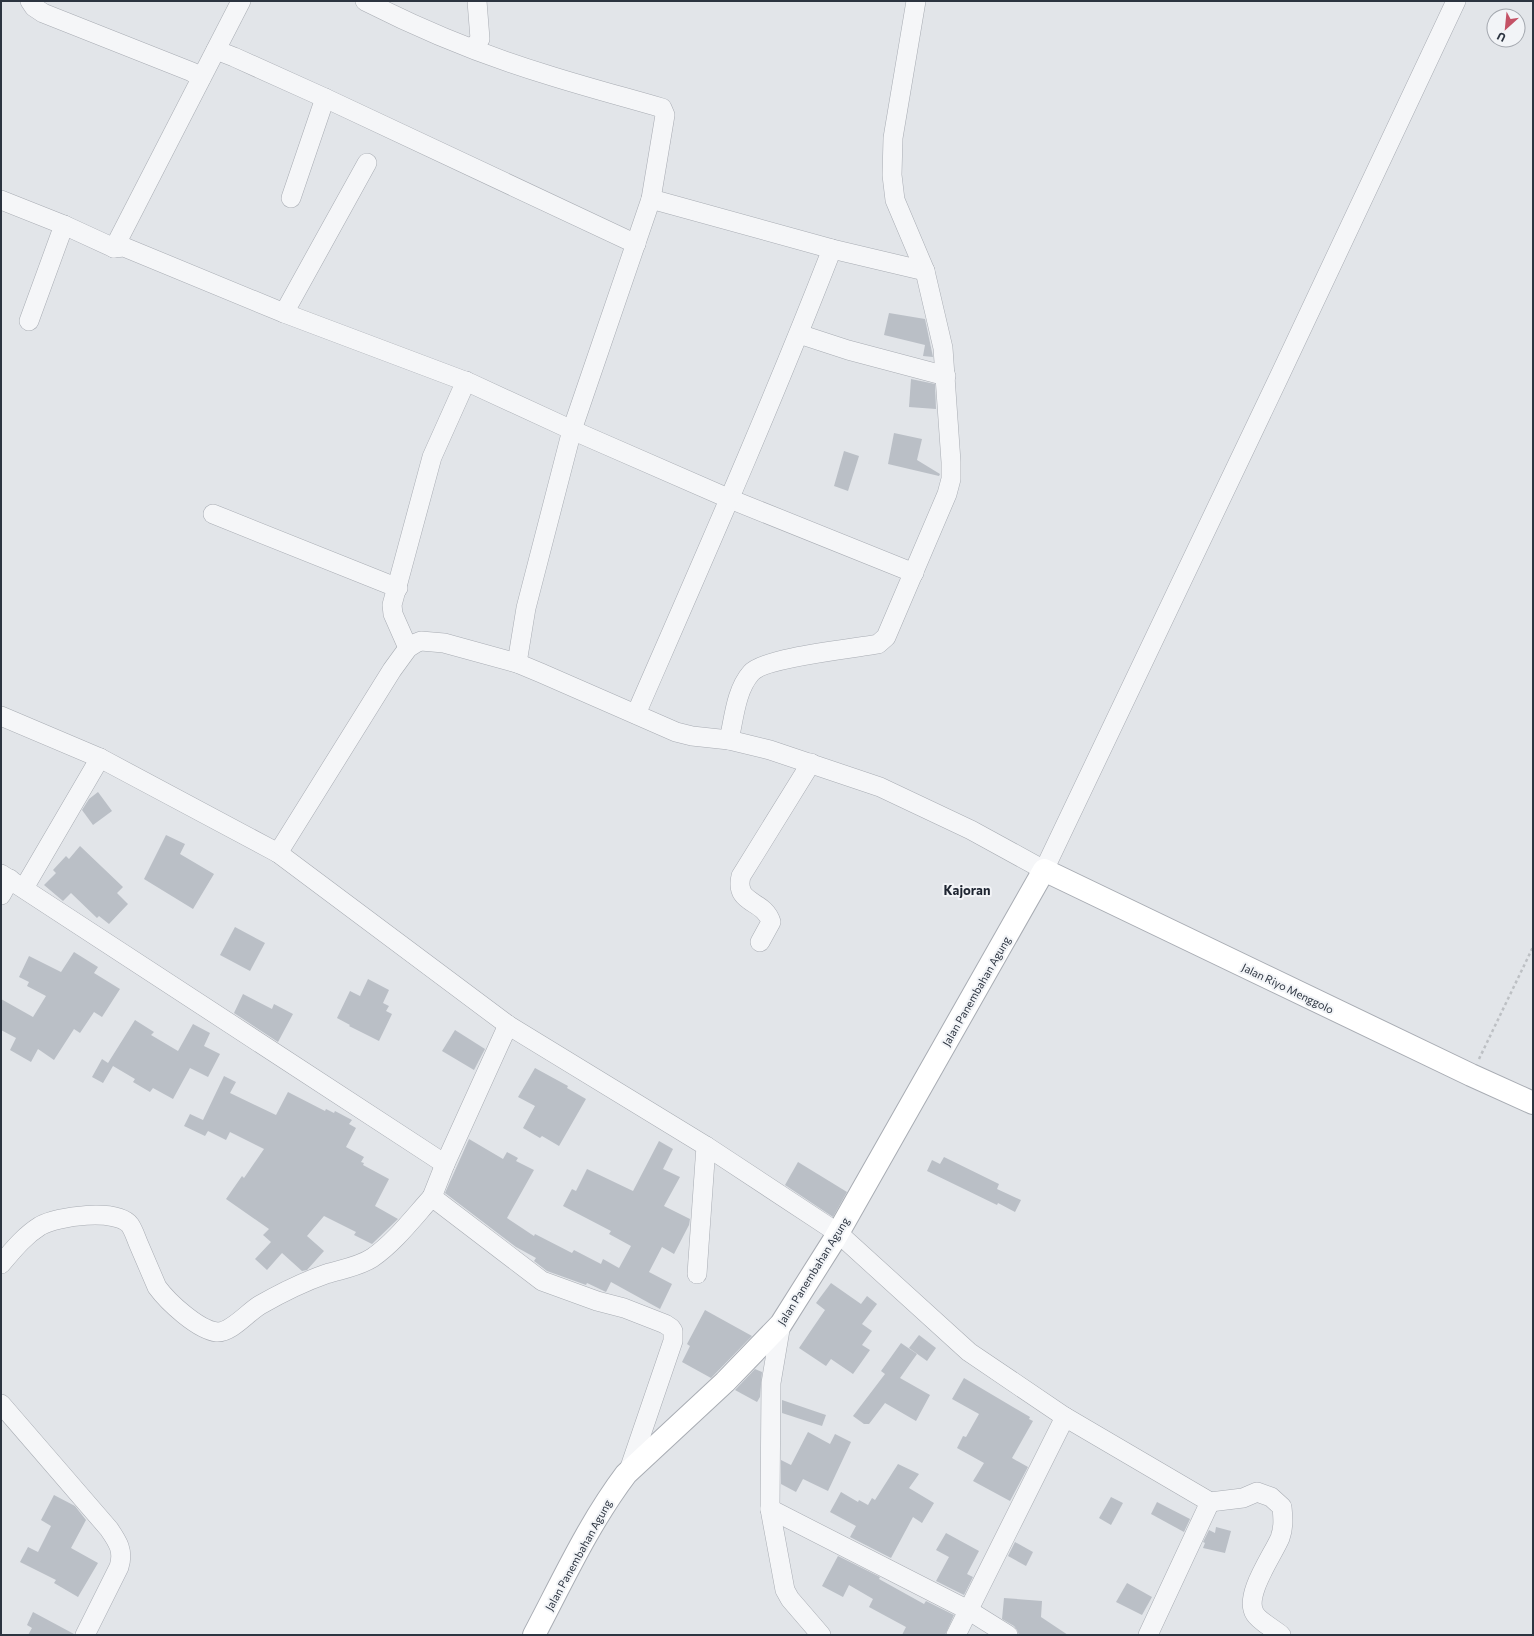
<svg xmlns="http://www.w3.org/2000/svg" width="1534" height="1636" viewBox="0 0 1534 1636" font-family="Commissioner,sans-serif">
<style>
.building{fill:#babfc6}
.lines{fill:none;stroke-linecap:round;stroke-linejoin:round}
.street-casing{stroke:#a8acb3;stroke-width:20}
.secondary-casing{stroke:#a8acb3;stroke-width:24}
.path{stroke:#bdc0c4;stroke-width:2.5;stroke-dasharray:3 3;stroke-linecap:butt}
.street{stroke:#f5f6f8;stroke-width:19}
.secondary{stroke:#fff;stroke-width:22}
.labels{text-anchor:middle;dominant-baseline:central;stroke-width:4;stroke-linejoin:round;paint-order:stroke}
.street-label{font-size:11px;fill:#2c3440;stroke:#f2f4f7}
.quarter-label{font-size:13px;font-weight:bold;fill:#1e2531;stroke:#f2f4f7}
</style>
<rect width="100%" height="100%" fill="#e2e5e9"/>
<!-- building -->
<g class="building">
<polygon points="889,313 925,319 933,357 923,356 925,345 884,335"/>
<polygon points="911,379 935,384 936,409 909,407"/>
<polygon points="894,433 922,439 917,460 940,474 939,476 888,464"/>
<polygon points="844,451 859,456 848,491 834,486"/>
<polygon points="98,792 112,811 93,825 82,810 89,799"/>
<polygon points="166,835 185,844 180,854 214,874 193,909 144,879"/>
<polygon points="80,846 123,887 117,893 128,904 109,924 99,916 97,918 71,893 63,901 44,885 56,873 53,870 66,856 69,859"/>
<polygon points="235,927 265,943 250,971 220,955"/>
<polygon points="74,952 98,967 94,973 120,989 102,1017 94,1012 80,1033 74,1029 54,1060 38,1049 31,1062 10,1050 16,1038 1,1030 1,999 33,1017 46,996 27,986 29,982 19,977 29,956 61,972"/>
<polygon points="368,979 389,990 383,1003 389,1006 386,1011 392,1014 379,1041 349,1026 350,1025 337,1018 350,991 360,996"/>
<polygon points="243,994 272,1009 274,1004 293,1014 278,1042 234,1013"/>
<polygon points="135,1020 154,1032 151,1035 178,1051 193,1024 210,1033 204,1046 220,1054 208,1077 190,1068 173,1099 153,1088 150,1092 133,1082 135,1079 113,1066 103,1083 92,1077 102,1059 108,1063"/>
<polygon points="455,1030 485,1049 474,1070 442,1051"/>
<polygon points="535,1068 568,1086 567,1088 586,1099 559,1146 542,1136 540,1138 523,1128 535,1106 518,1097"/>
<polygon points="224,1076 236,1082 230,1093 276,1115 288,1092 325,1111 326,1109 334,1113 335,1111 352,1120 349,1124 356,1128 346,1147 364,1157 361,1162 364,1163 363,1165 389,1179 375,1206 398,1219 372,1244 354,1235 356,1232 324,1216 307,1236 324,1251 307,1270 302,1271 282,1253 267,1270 255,1259 271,1242 263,1235 269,1229 226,1199 242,1176 244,1178 264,1149 230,1132 226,1140 208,1131 205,1136 184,1126 190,1114 203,1120"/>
<polygon points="469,1139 503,1159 507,1152 518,1158 516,1161 534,1170 507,1218 534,1236 535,1234 572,1253 574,1250 601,1264 603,1259 619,1268 631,1246 609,1234 611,1231 563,1206 572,1189 576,1191 587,1169 633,1191 659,1141 673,1149 663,1169 680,1177 664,1206 690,1219 689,1225 674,1254 662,1247 649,1272 672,1284 660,1309 611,1282 606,1292 587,1283 586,1285 547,1271 534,1261 536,1258 516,1247 445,1193"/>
<polygon points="944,1157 999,1184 997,1189 1021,1200 1015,1212 998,1203 997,1205 927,1171 932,1160 940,1164"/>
<polygon points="798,1162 847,1192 833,1217 785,1185"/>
<polygon points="831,1283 861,1304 867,1296 877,1304 862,1324 872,1331 862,1345 870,1350 853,1374 831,1359 826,1366 799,1348 825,1310 816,1303"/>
<polygon points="705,1310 752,1336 711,1378 682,1362 690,1346 687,1344"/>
<polygon points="919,1335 936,1348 927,1361 909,1348"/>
<polygon points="901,1343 917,1354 900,1378 930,1395 916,1421 885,1403 869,1424 864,1424 853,1416 885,1374 881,1371"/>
<polygon points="755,1369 762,1372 760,1397 757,1402 735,1390"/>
<polygon points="964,1378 1030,1417 1029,1419 1033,1421 1012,1458 1028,1467 1010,1501 973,1481 984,1463 957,1448 963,1436 966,1437 979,1414 952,1399"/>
<polygon points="782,1400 826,1415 822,1426 782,1413"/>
<polygon points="808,1432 830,1444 835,1434 851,1442 828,1491 803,1479 796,1492 781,1484 781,1460 791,1465"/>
<polygon points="898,1464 919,1474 909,1488 934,1503 922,1523 913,1517 891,1558 850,1537 856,1526 830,1512 841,1492 858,1502 859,1500 868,1505 872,1498 875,1500"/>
<polygon points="54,1495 75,1506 86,1520 71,1548 98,1563 78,1597 54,1583 56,1580 20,1562 28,1547 38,1552 51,1526 41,1520"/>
<polygon points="1111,1497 1123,1503 1111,1525 1099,1518"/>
<polygon points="1157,1502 1190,1519 1184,1532 1151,1514"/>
<polygon points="1216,1527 1231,1531 1225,1553 1203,1548 1205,1543 1203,1542 1209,1530 1215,1533"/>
<polygon points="946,1533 979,1551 967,1574 973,1577 964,1595 936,1581 949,1557 936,1550"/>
<polygon points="1015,1542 1033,1552 1026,1566 1008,1556"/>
<polygon points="838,1556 880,1577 879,1579 924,1604 926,1601 954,1615 945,1635 902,1635 906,1627 869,1607 873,1599 849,1585 843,1597 822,1586"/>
<polygon points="1127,1583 1152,1597 1142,1615 1116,1602"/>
<polygon points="1004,1598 1042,1601 1041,1617 1068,1635 1019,1635 1017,1630 1014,1626 1002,1619"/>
<polygon points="33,1612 74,1634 74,1635 28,1635 32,1628 27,1625"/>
</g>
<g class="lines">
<!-- street casing -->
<g class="street-casing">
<g id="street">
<polyline points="30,1 34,7 43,13 192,72 201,78"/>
<path d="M 365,1 C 424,31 485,56 548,75 C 586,87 624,97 662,108 L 665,115 L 651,199 L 572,430 L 526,608 L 517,663"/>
<polyline points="473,48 480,39 477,1"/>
<polyline points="216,50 234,57 325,98 636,244"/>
<polyline points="291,198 325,98"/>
<polyline points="651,199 832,249 925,271"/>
<polyline points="1,200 64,225 114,248 124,247 284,313 470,383 572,430 730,499 914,573"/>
<polyline points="114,248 241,1"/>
<polyline points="284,313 367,163"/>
<polyline points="29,321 64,225"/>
<polyline points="799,334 848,350 946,376"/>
<polyline points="213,514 398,588"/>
<polyline points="408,648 393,614 392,605 432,457 466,381"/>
<path d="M 636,714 C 703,560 771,406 832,249"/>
<polyline points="1,716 100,758 278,853 508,1025 706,1146 838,1233 969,1352 1065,1417 1210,1502 1148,1635"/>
<path d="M 729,740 C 734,718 736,690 751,673 C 763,658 849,649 872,645 L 878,644 L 886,637 L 947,494 L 951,479 L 951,462 L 943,348 L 925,271 L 895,200 L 892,175 L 893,138 L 916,1"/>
<polyline points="278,853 392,670 408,648 416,643 421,641 444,643 517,663 541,673 676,732 692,736 729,740 770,750 880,787 971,830 1044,870 1279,377 1456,1"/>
<polyline points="1,874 445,1164"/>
<polyline points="24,888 100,758"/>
<polyline points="1,895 10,879"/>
<path d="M 760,942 L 771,922 C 764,899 734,905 741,876 L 811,763"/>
<polyline points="432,1197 445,1164 508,1025"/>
<path d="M 1,1264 C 13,1250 24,1236 40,1226 C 57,1216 117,1208 130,1225 C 134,1231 136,1238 139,1245 C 145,1259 151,1273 157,1287 C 168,1302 198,1330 217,1332 C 231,1333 248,1312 260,1305 C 281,1293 303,1282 326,1274 C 342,1269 358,1267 372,1258 C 395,1242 413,1218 432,1197 L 542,1281 L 597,1301 L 624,1308 L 665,1324 L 671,1328 L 673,1331 L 673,1341 L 629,1470"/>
<polyline points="697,1274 706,1146"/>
<polyline points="781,1324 771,1383 770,1509 785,1590 790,1599 821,1635"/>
<path d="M 1,1404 L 109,1529 C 118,1542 124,1551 119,1567 L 85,1635"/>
<path d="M 1210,1502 L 1243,1498 L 1257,1492 L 1271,1497 L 1282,1507 C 1283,1518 1284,1527 1280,1538 C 1273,1555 1243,1596 1255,1614 C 1259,1621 1274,1629 1281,1635"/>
<polyline points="770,1509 968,1610 1008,1635"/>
<polyline points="956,1635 1065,1417"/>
</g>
</g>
<!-- secondary casing -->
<g class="secondary-casing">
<path id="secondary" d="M 534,1635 C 563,1580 589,1523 626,1474 L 725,1382 L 781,1324 L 834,1240 L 1044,870 L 1471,1075 L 1533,1103"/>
</g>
<!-- path -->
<polyline class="path" points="1479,1059 1533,947"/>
<!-- street -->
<use href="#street" class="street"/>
<!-- secondary -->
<use href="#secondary" class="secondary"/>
</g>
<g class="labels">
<!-- street labels -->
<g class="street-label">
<text transform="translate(1288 988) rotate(26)">Jalan Riyo Menggolo</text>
<text transform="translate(976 991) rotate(-60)">Jalan Panembahan Agung</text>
<text transform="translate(813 1271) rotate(-58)">Jalan Panembahan Agung</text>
<text transform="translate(578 1555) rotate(-61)">Jalan Panembahan Agung</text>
</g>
<!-- quarter labels -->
<g class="quarter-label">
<text x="967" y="890">Kajoran</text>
</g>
</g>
<!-- border -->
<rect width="1534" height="1636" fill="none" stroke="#2c3440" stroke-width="4"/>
<!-- north arrow -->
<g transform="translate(1506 28) rotate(207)"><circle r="19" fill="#f2f4f7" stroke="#a3a7ae"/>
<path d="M0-3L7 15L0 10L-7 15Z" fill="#c45266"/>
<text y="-6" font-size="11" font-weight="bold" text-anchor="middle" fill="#2c3440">U</text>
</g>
</svg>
